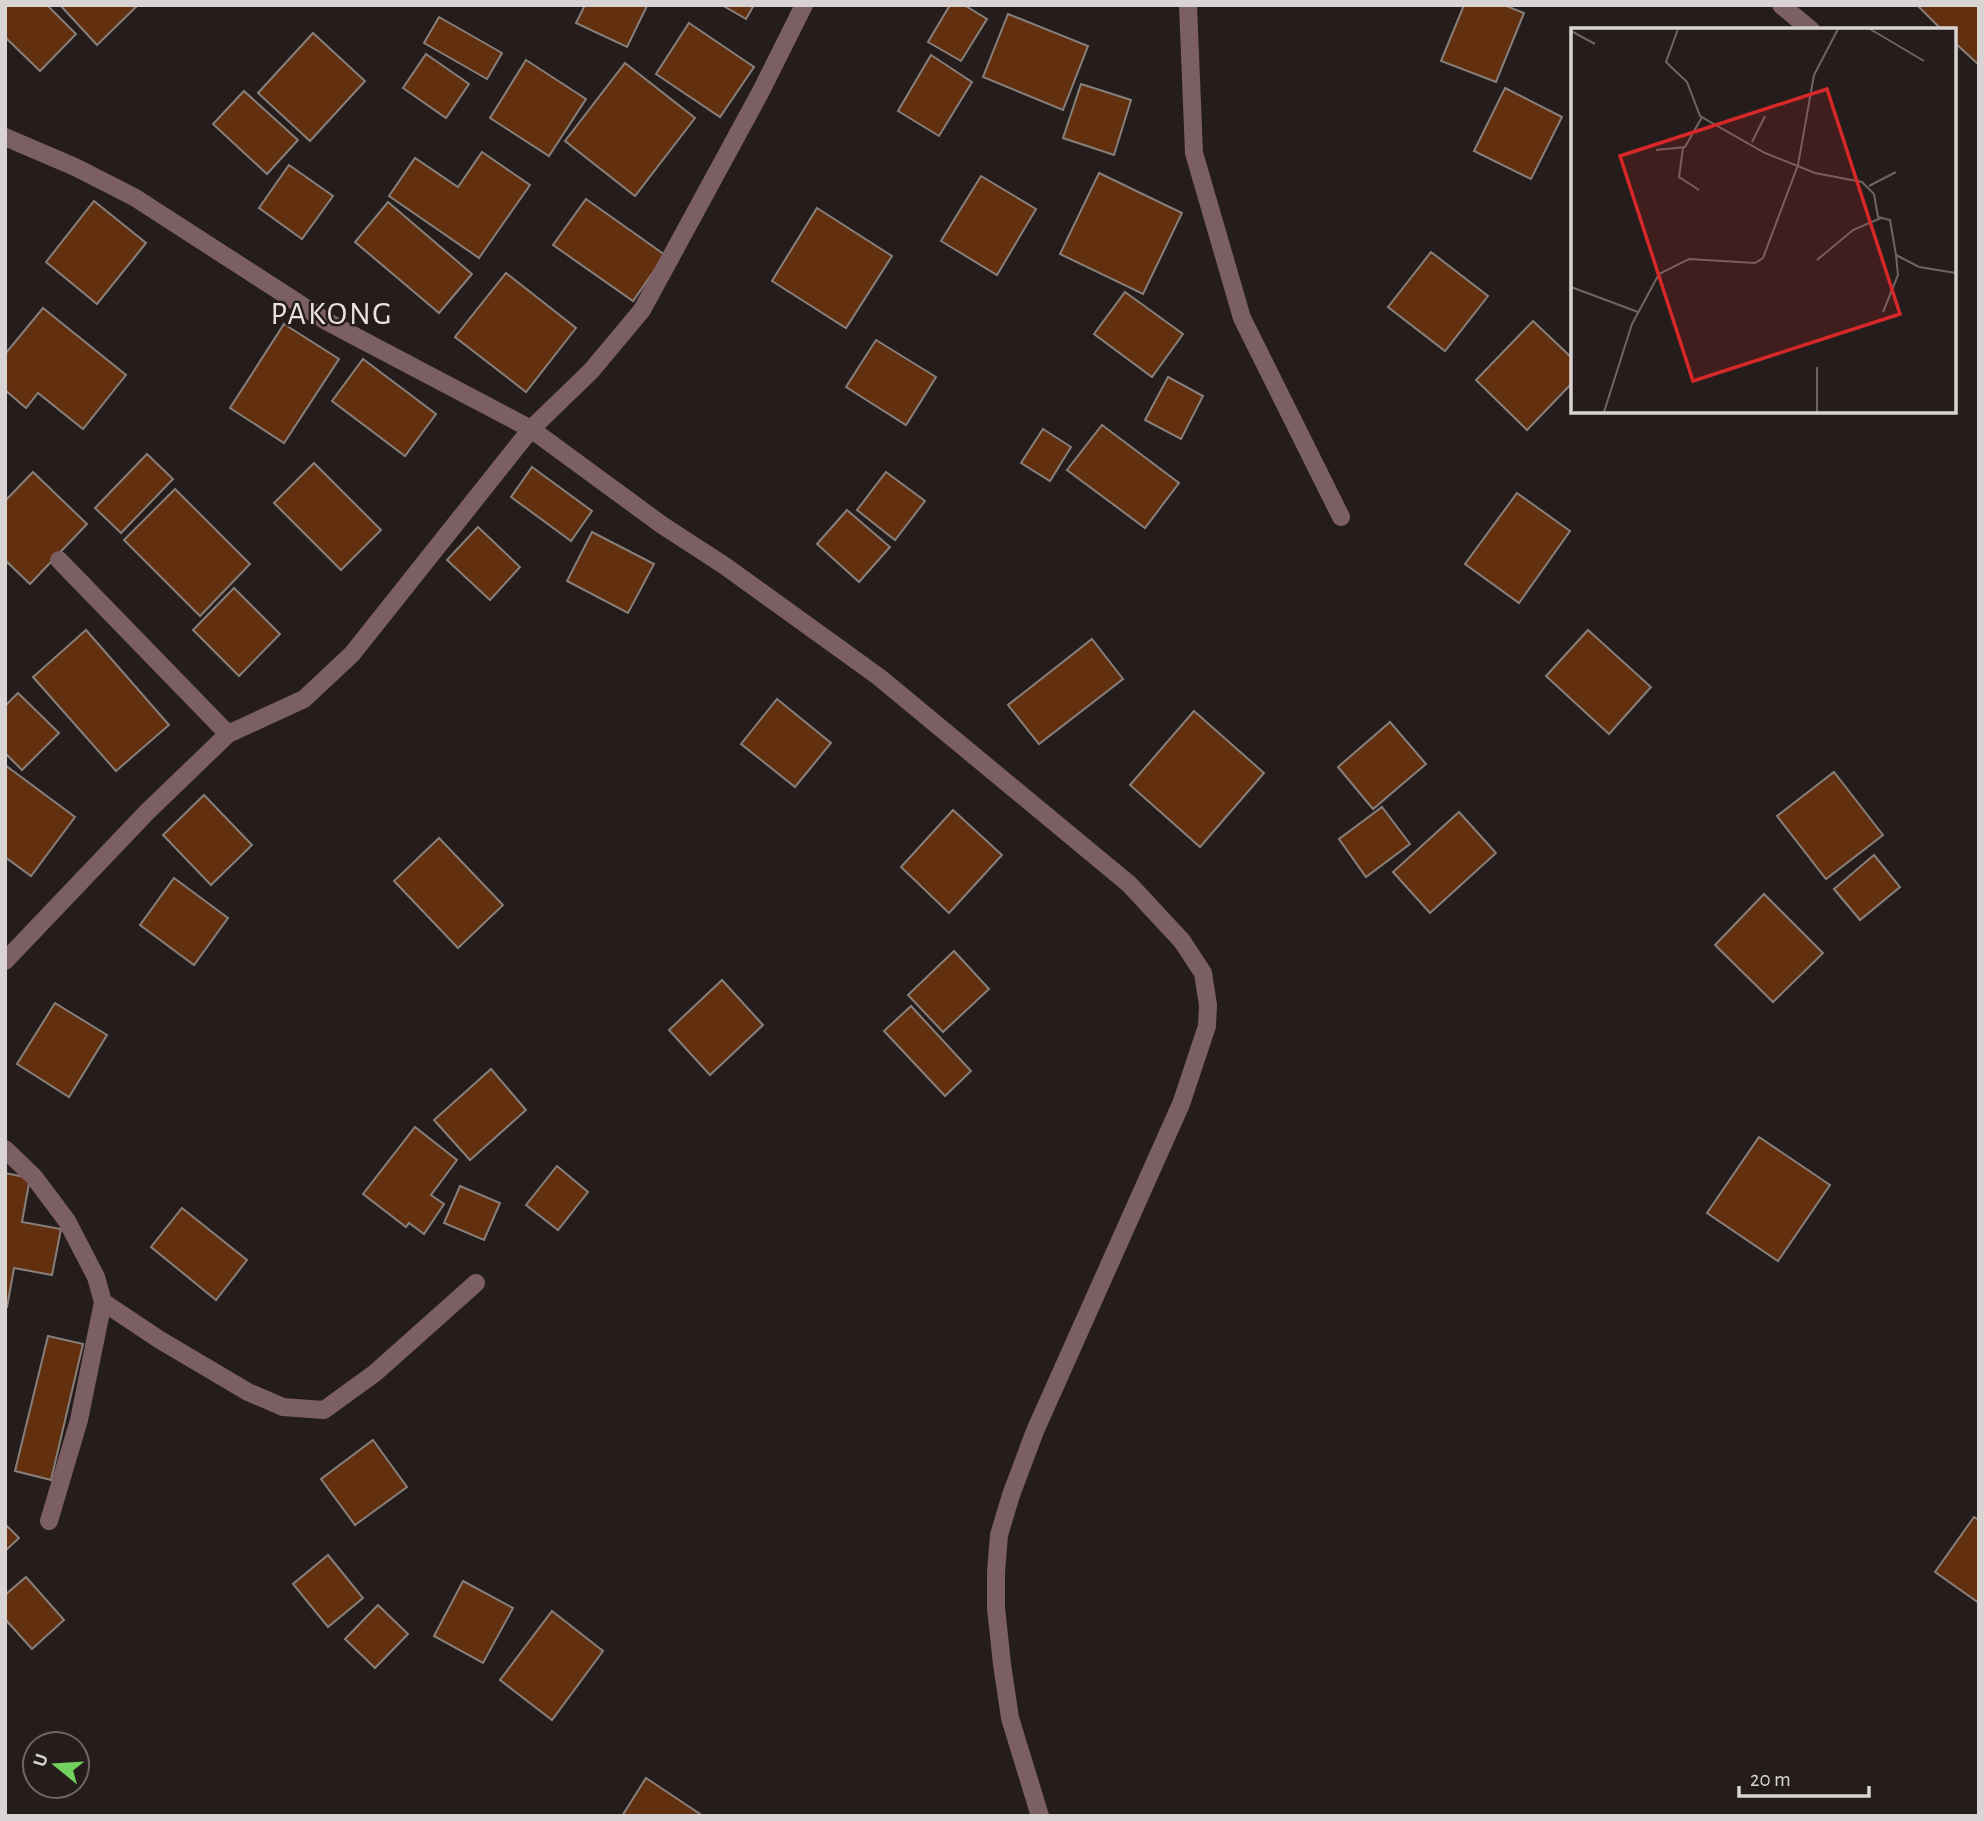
<svg xmlns="http://www.w3.org/2000/svg" width="1984" height="1821" viewBox="0 0 1984 1821" font-family="'Alegreya Sans',sans-serif">
<style>
.building{fill:#62300e;stroke:#877f7b;stroke-width:2}
.lines{fill:none;stroke-linecap:round;stroke-linejoin:round}
.minor{stroke:#7c5f65;stroke-width:18}
.labels{text-anchor:middle;dominant-baseline:central;stroke-width:5;stroke-linejoin:round;paint-order:stroke}
.quarter-label{font-size:32px;letter-spacing:2px;fill:#ece1e0;stroke:#251d1c}
.inset-road{fill:none;stroke:#6d6665;stroke-width:2}
.view{fill:#d62828;fill-opacity:0.15;stroke:#d62828;stroke-width:3.5}
.inset-edge{fill:none;stroke:#d9d4d3;stroke-width:3.5}
</style>
<rect width="100%" height="100%" fill="#251d1c"/>
<!-- building -->
<g class="building">
<polygon points="5,5 47,5 76,34 40,71 5,37"/>
<polygon points="60,5 138,5 97,45"/>
<polygon points="585,5 646,5 647,6 627,47 576,23"/>
<polygon points="722,5 754,5 746,19"/>
<polygon points="950,5 964,5 987,19 961,61 928,42"/>
<polygon points="1464,5 1504,5 1524,13 1496,82 1441,61"/>
<polygon points="1917,5 1979,5 1979,65 1954,42 1954,30 1942,30"/>
<polygon points="1008,14 1088,46 1063,110 983,77"/>
<polygon points="439,17 502,53 487,79 424,43"/>
<polygon points="689,23 754,67 720,117 656,74"/>
<polygon points="313,33 365,81 310,141 258,93"/>
<polygon points="426,54 469,84 446,118 403,88"/>
<polygon points="931,55 972,82 939,136 898,111"/>
<polygon points="526,60 586,99 549,156 490,118"/>
<polygon points="625,63 695,118 635,196 565,141"/>
<polygon points="1081,84 1131,100 1114,155 1063,138"/>
<polygon points="1505,88 1562,117 1531,179 1474,151"/>
<polygon points="244,91 298,140 267,174 213,124"/>
<polygon points="482,152 530,185 479,258 389,196 415,158 458,187"/>
<polygon points="289,165 333,196 302,239 259,208"/>
<polygon points="1099,173 1182,213 1143,294 1060,254"/>
<polygon points="981,176 1036,209 997,275 941,241"/>
<polygon points="586,199 665,255 633,301 553,245"/>
<polygon points="94,201 146,243 97,304 46,262"/>
<polygon points="388,202 472,274 439,313 355,242"/>
<polygon points="817,208 892,256 846,328 772,281"/>
<polygon points="1431,252 1488,296 1445,351 1388,307"/>
<polygon points="506,273 576,328 526,392 455,337"/>
<polygon points="1125,292 1183,334 1152,377 1094,334"/>
<polygon points="43,308 126,375 83,429 38,393 26,408 5,390 5,354"/>
<polygon points="1533,321 1573,359 1573,382 1527,430 1476,380"/>
<polygon points="284,324 339,359 284,443 230,408"/>
<polygon points="876,340 936,377 906,425 846,387"/>
<polygon points="363,359 436,414 405,456 332,401"/>
<polygon points="1168,377 1203,396 1181,439 1145,420"/>
<polygon points="1102,425 1179,483 1145,528 1067,470"/>
<polygon points="1043,429 1071,447 1050,481 1021,463"/>
<polygon points="147,454 173,479 121,533 95,508"/>
<polygon points="314,463 381,530 341,570 274,503"/>
<polygon points="532,467 592,511 571,541 511,497"/>
<polygon points="33,472 87,524 30,584 5,560 5,501"/>
<polygon points="886,472 925,501 895,540 857,510"/>
<polygon points="175,489 250,564 200,616 124,540"/>
<polygon points="1517,493 1570,531 1519,603 1465,564"/>
<polygon points="847,510 890,547 859,582 817,544"/>
<polygon points="478,527 520,567 490,600 447,560"/>
<polygon points="592,532 654,564 628,613 567,581"/>
<polygon points="234,588 280,634 239,676 193,630"/>
<polygon points="86,630 169,725 116,771 33,677"/>
<polygon points="1588,630 1651,687 1609,734 1546,676"/>
<polygon points="1092,639 1123,679 1039,744 1008,705"/>
<polygon points="18,693 59,733 22,770 5,753 5,706"/>
<polygon points="777,699 831,743 795,787 741,744"/>
<polygon points="1194,711 1264,773 1200,847 1130,785"/>
<polygon points="1390,722 1426,764 1373,809 1338,767"/>
<polygon points="5,765 75,817 31,876 5,857"/>
<polygon points="1834,772 1883,835 1826,879 1777,816"/>
<polygon points="204,795 252,845 211,885 163,835"/>
<polygon points="1382,807 1410,844 1366,877 1339,839"/>
<polygon points="953,810 1002,855 949,913 901,867"/>
<polygon points="1459,812 1496,853 1430,913 1393,872"/>
<polygon points="439,838 503,905 458,948 394,881"/>
<polygon points="1874,855 1900,887 1860,920 1834,889"/>
<polygon points="174,878 228,918 194,965 140,925"/>
<polygon points="1764,894 1823,953 1773,1002 1715,945"/>
<polygon points="954,951 989,989 943,1032 908,995"/>
<polygon points="722,980 763,1025 710,1075 669,1030"/>
<polygon points="55,1003 107,1035 69,1097 17,1064"/>
<polygon points="911,1006 971,1071 945,1096 884,1031"/>
<polygon points="491,1069 526,1110 470,1160 434,1120"/>
<polygon points="415,1127 457,1160 431,1195 444,1204 424,1234 409,1223 406,1227 363,1194"/>
<polygon points="1759,1137 1830,1185 1778,1261 1707,1213"/>
<polygon points="557,1166 588,1192 558,1230 526,1205"/>
<polygon points="5,1173 30,1178 22,1222 61,1229 52,1275 14,1268 7,1307 5,1307"/>
<polygon points="460,1186 500,1203 484,1240 444,1223"/>
<polygon points="182,1208 247,1260 216,1300 151,1247"/>
<polygon points="48,1336 83,1344 51,1480 15,1471"/>
<polygon points="373,1440 407,1487 355,1525 321,1479"/>
<polygon points="1974,1517 1979,1520 1979,1603 1935,1572"/>
<polygon points="5,1524 19,1538 5,1551"/>
<polygon points="328,1555 363,1598 328,1627 293,1584"/>
<polygon points="26,1577 64,1620 32,1649 5,1619 5,1595"/>
<polygon points="463,1581 513,1608 483,1663 434,1636"/>
<polygon points="378,1605 408,1634 375,1668 345,1639"/>
<polygon points="552,1611 603,1651 552,1720 500,1680"/>
<polygon points="646,1778 703,1816 622,1816"/>
</g>
<g class="lines">
<!-- minor -->
<g class="minor">
<polyline points="1188,5 1194,153 1242,318 1341,517"/>
<polyline points="1781,5 1811,30"/>
<polyline points="5,137 75,167 134,197 326,321 531,429 662,525 725,566 879,677 1129,884 1182,941 1203,973 1208,1005 1207,1026 1181,1104 1035,1431 1011,1495 999,1535 996,1572 996,1608 1002,1664 1010,1718 1040,1816"/>
<polyline points="59,560 228,734"/>
<polyline points="5,961 147,812 228,734 304,699 352,654 531,429 591,371 642,310 760,93 804,5"/>
<polyline points="5,1149 34,1177 67,1221 96,1277 103,1302 79,1420 49,1521"/>
<polyline points="103,1302 160,1340 248,1392 283,1407 324,1410 375,1373 476,1283"/>
</g>
</g>
<g class="labels">
<!-- quarter labels -->
<g class="quarter-label">
<text x="332" y="314">PAKONG</text>
</g>
</g>
<!-- overview -->
<g transform="translate(1571 28)">
<rect width="385" height="385" fill="#251d1c"/>
<path class="inset-road" d="M 107,1 L 95,34 L 116,54 L 129,88 L 194,125 L 244,145 L 291,154 L 303,166 L 307,189 L 319,192 L 325,227 L 348,239 L 385,245M 299,1 L 353,33M 0,3 L 24,16M 181,114 L 194,88M 112,120 L 108,149 L 128,162M 85,122 L 114,119 L 131,89M 298,158 L 325,144M 246,232 L 282,202 L 310,190M 0,259 L 67,284M 312,284 L 327,247 L 325,227M 33,384 L 61,296 L 88,246 L 118,231 L 184,235 L 192,230 L 227,137 L 243,47 L 267,1M 246,384 L 246,339"/>
<path class="view" d="M 256,61 L 329,286 L 122,353 L 49,128 Z"/>
<rect width="385" height="385" class="inset-edge"/>
</g>
<!-- border -->
<rect width="1984" height="1821" fill="none" stroke="#d9d4d3" stroke-width="14"/>
<!-- north arrow -->
<g transform="translate(56 1765) rotate(288)"><circle r="33" fill="#251d1c" stroke="#6d6665" stroke-width="2"/>
<path d="M0-5L12 26L0 18L-12 26Z" fill="#72d25d"/>
<text y="-10" font-size="19" font-weight="bold" text-anchor="middle" fill="#d9d4d3">U</text>
</g>
<!-- scale -->
<path d="M1739 1786v10h130v-10" fill="none" stroke="#d9d4d3" stroke-width="3.5"/>
<text x="1750" y="1786" font-size="21" fill="#d9d4d3" stroke="#251d1c" stroke-width="5" paint-order="stroke">20 m</text>
</svg>
